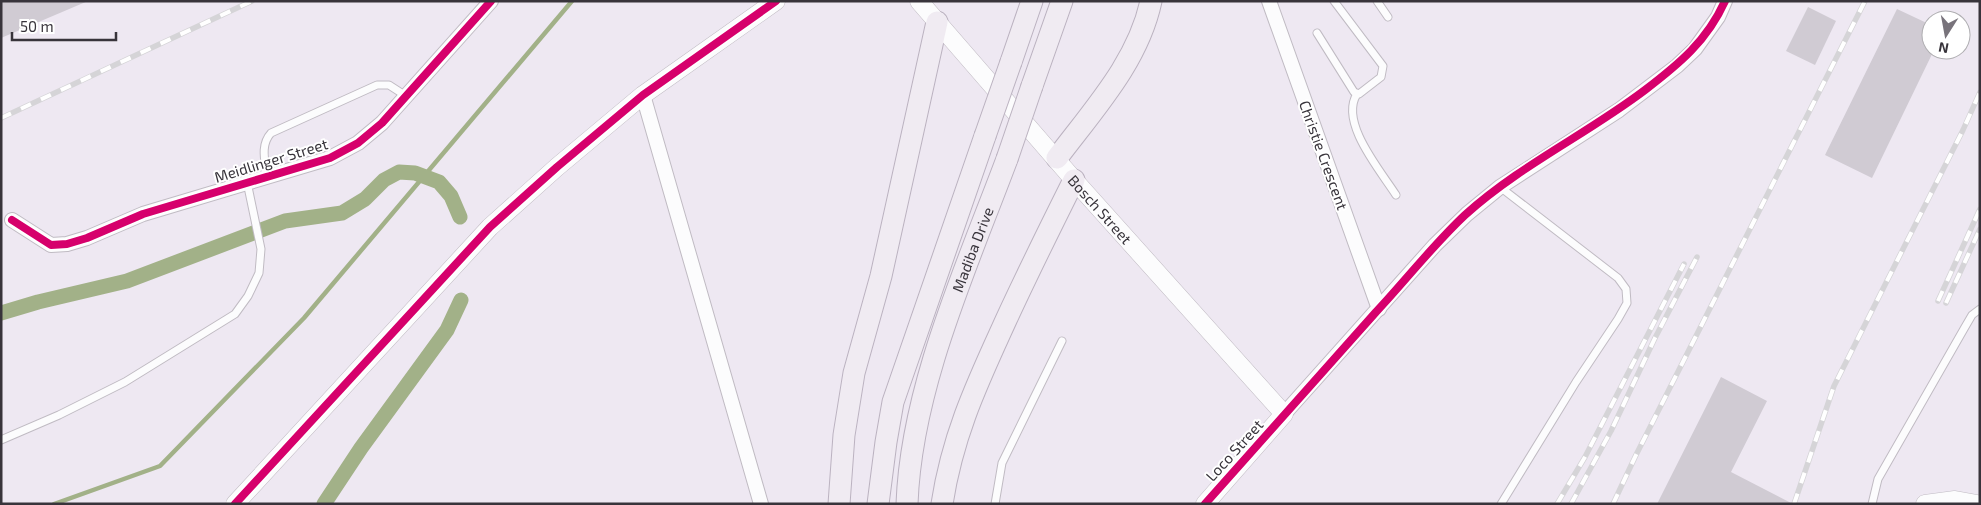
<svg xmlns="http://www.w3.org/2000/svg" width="1981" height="505" viewBox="0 0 1981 505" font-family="'Exo 2',sans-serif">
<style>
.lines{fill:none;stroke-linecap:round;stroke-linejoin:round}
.stream{stroke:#a2b188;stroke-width:4.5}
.canal{stroke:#a2b188;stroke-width:15}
.building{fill:#d0cbd3}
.service-casing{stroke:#c0bbc3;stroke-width:9}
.minor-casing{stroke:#c0bbc3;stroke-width:16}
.tertiary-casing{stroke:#c0bbc3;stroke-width:19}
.primary-casing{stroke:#bbb2c0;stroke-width:23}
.service{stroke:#fcfcfd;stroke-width:7}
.minor{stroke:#fcfcfd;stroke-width:14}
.tertiary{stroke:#fcfcfd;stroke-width:18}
.primary{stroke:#f0ebf2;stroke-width:21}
.rail-casing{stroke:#d5d4d7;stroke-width:5.5}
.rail{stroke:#fff;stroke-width:4;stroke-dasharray:11;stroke-linecap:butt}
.primary-bridge-casing{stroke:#bbb2c0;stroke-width:23;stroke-linecap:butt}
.primary-bridge{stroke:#f0ebf2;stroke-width:21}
.cycleway-casing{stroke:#fff;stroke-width:11}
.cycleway{stroke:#d6006c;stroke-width:8}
.labels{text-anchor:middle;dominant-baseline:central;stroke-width:4;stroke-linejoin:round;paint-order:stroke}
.street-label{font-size:15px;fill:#38343b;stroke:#fff}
</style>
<rect width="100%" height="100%" fill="#eee8f2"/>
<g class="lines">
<!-- stream -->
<polyline class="stream" points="54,504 160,466 304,318 572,1"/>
<!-- canal -->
<g class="canal">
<polyline points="1,313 38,302 127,281 285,221 342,213 365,199 384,180 399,172 415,173 439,182 451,196 460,217"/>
<polyline points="324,504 361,448 447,330 461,300"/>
</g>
</g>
<!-- building -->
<g class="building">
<polygon points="1,1 88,1 1,38"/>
<polygon points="1808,7 1836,21 1815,65 1786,51"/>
<polygon points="1897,9 1931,25 1931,50 1934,50 1872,178 1825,155"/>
<polygon points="1721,377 1767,401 1731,472 1793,504 1657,504"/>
</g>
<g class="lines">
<!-- service casing -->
<g class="service-casing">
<g id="service">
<polyline points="1377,1 1388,17"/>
<polyline points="1317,33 1354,92 1359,94 1381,77 1383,66 1334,1"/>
<path d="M 1357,94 C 1339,122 1380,170 1396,195"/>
<path d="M 267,177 C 265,161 260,145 271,133 L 377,85 L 389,85 L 406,96"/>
<polyline points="1500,187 1618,278 1626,289 1627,303 1618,319 1576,382 1501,504"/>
<polyline points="1,440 59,415 125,382 235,314 248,296 259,273 261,249 247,182"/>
<polyline points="995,504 1002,463 1062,341"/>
<polyline points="1872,504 1878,479 1965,327 1972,315 1980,309"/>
</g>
</g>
<!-- minor casing -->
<g class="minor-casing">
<g id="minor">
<polyline points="1269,1 1379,309"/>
<polyline points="643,95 761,504"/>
<polyline points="12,220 51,245 67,244 87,238 143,214 330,158 358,143 382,123 491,1"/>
<polyline points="1284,414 1435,245 1467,214 1500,187 1619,110 1677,66 1695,49 1718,17 1725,1"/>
</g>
</g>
<!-- tertiary casing -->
<g class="tertiary-casing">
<g id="tertiary">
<path id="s1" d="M 919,1 L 1074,180 L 1284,414 L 1205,504"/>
<polyline points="235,504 490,227 557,167 643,95 776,1"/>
<polyline points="1925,504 1955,500 1977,504"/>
</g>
</g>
<!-- primary casing -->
<g class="primary-casing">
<g id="primary">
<polyline points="1011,62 1032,1"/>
<polyline points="1032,86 1062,1"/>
<path d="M 1057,158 C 1093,110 1138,62 1151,1"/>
<polyline points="839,504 844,435 854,373 881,276 937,22"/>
<polyline points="878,504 886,442 893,402 985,136"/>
<path id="s2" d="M 907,504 C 911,388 967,266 1007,159"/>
<path d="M 942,504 C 952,439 974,390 1001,331 C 1024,280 1049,230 1074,180"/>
</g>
</g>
<!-- service -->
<use href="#service" class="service"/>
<!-- minor -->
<use href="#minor" class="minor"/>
<!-- tertiary -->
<use href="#tertiary" class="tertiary"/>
<!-- primary -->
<use href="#primary" class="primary"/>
<!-- rail casing -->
<g class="rail-casing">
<g id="rail">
<polyline points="1,118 252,1"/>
<polyline points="1938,301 1980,209"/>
<polyline points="1946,303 1980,229"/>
<polyline points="1557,504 1585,457 1684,264"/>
<polyline points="1571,504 1611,431 1655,338 1697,257"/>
<polyline points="1613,504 1636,455 1865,1"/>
<polyline points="1794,504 1834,386 1963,130 1980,92"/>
</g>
</g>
<!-- rail -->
<use href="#rail" class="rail"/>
<!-- primary-bridge casing -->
<g class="primary-bridge-casing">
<g id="primary-bridge">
<polyline points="985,136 1011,62"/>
<polyline points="1007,159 1032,86"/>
</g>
</g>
<!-- primary-bridge -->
<use href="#primary-bridge" class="primary-bridge"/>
<!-- cycleway casing -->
<g class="cycleway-casing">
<g id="cycleway">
<polyline points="12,220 51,245 67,244 87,238 143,214 330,158 358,143 382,123 491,1"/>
<polyline points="235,504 490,227 557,167 643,95 776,1"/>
<path d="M 1205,504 C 1262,440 1319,376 1376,312 C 1406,280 1433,245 1465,215 C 1519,166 1587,134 1645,90 C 1679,64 1707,41 1725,1"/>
</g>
</g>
<!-- cycleway -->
<use href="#cycleway" class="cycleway"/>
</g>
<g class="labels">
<!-- street labels -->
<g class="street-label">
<text transform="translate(1324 155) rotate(70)">Christie Crescent</text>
<text transform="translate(271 160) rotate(-17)">Meidlinger Street</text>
<text stroke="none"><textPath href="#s1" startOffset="276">Bosch Street</textPath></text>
<text stroke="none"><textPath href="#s2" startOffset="264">Madiba Drive</textPath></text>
<text transform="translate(1234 450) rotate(-48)">Loco Street</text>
</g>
</g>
<!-- border -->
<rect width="1981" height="505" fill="none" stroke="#38343b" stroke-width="5"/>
<!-- north arrow -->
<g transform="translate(1946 35) rotate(191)"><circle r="24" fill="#ffffff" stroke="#afaeb1"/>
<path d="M0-4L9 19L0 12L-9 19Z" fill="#78737b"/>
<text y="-8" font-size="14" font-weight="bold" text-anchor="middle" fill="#38343b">N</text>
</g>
<!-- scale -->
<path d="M12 32v8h104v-8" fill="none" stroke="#38343b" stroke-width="2.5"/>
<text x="20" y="32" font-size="15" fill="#38343b" stroke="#ffffff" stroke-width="4" paint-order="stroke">50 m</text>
</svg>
